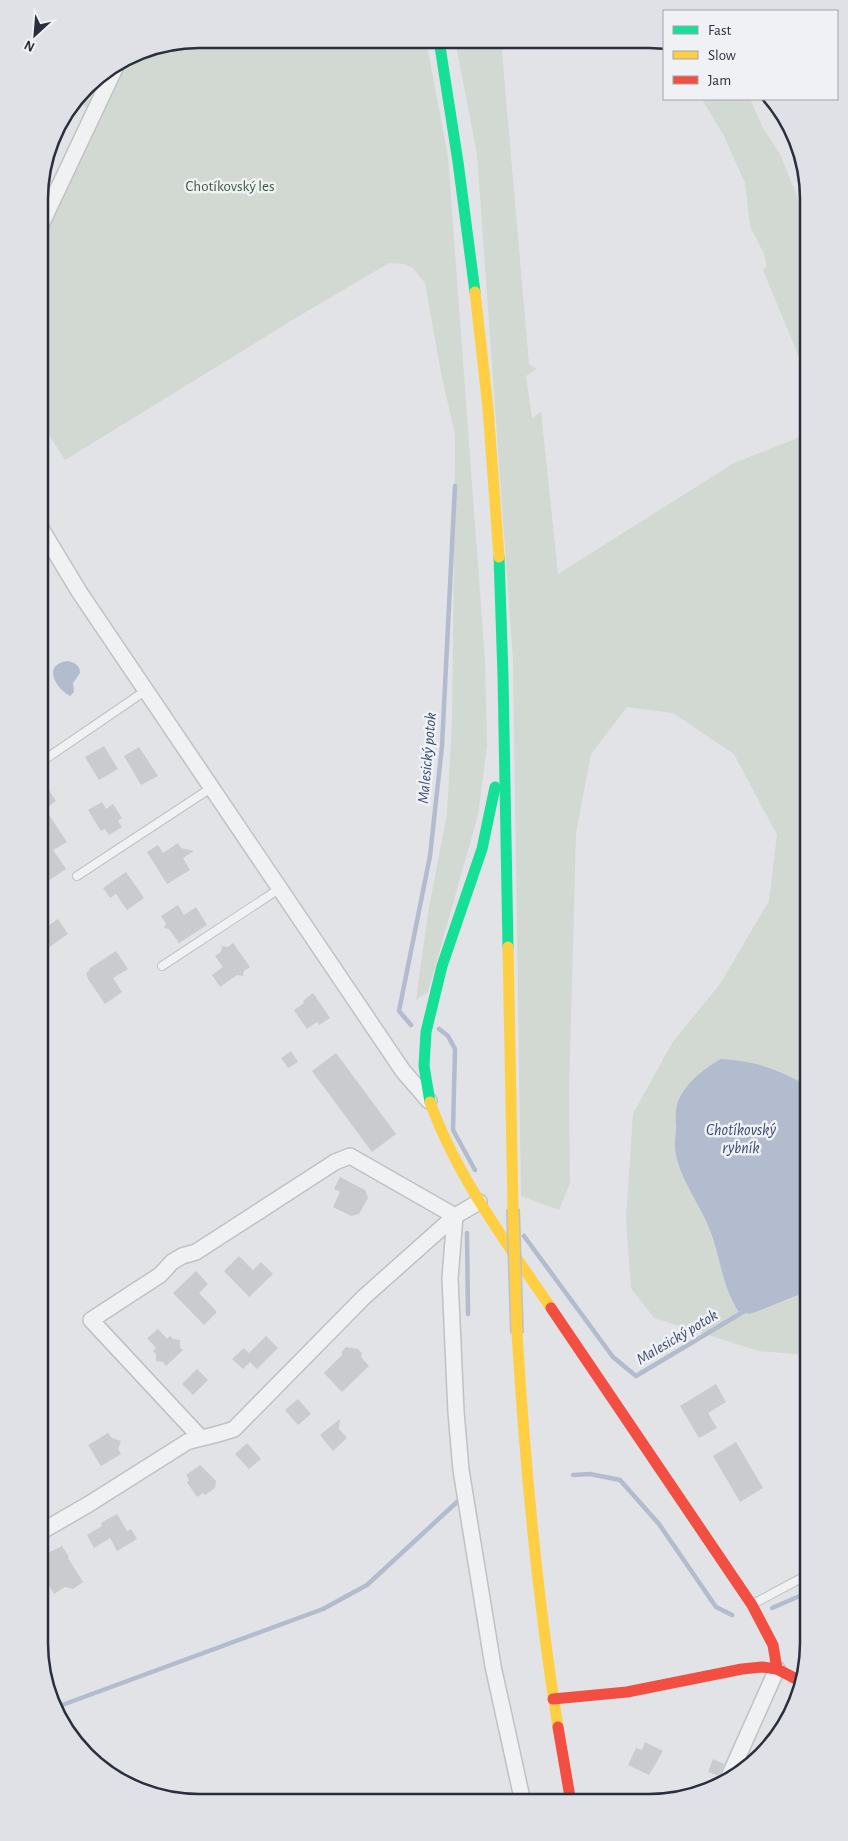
<svg xmlns="http://www.w3.org/2000/svg" width="848" height="1841" viewBox="0 0 848 1841" font-family="'Alegreya Sans',sans-serif">
<style>
.green{fill:#d1d9d2}
.water{fill:#b2bcce}
.lines{fill:none;stroke-linecap:round;stroke-linejoin:round}
.stream{stroke:#b2bcce;stroke-width:4.5}
.building{fill:#cacbce}
.lane-casing{stroke:#c0c1c4;stroke-width:10}
.street-casing{stroke:#c0c1c4;stroke-width:18}
.lane{stroke:#f0f1f3;stroke-width:8}
.street{stroke:#f0f1f3;stroke-width:15}
.fast{stroke:#16e098;stroke-width:11}
.slow{stroke:#ffcf43;stroke-width:11}
.jam{stroke:#f24e42;stroke-width:11}
.slow-bridge-casing{stroke:#bec0c3;stroke-width:14;stroke-linecap:butt}
.slow-bridge{stroke:#ffcf43;stroke-width:11}
.labels{text-anchor:middle;dominant-baseline:central;stroke-width:5;stroke-linejoin:round;paint-order:stroke}
.park-label{font-size:15px;fill:#3b5839;stroke:#eff1f5}
.water-label{font-size:16px;font-style:italic;fill:#38496d;stroke:#eff1f5}
.rim{fill:none;stroke:#2a2f3d;stroke-width:2.5}
</style>
<rect width="100%" height="100%" fill="#e1e3e6"/>
<!-- green -->
<g class="green">
<polygon points="198,39 426,40 448,157 485,661 487,746 478,815 428,992 416,1000 428,913 447,814 452,720 455,466 455,434 441,373 425,283 413,268 404,264 389,263 294,319 65,460 46,430 40,416 39,244 100,115 76,101 93,78 137,51"/>
<polygon points="455,40 501,41 529,364 537,369 526,376 532,418 541,412 558,574 734,463 805,435 807,1085 789,1076 707,1067 688,1087 677,1105 675,1140 677,1158 686,1181 709,1228 731,1300 738,1311 750,1313 756,1312 808,1291 808,1355 759,1351 654,1318 631,1288 626,1218 633,1114 672,1043 720,984 769,901 777,835 734,754 673,713 627,707 591,754 576,833 569,1092 570,1183 559,1210 521,1196 513,660 477,154"/>
<polygon points="702,99 750,99 763,128 780,154 804,214 804,369 763,270 767,267 764,254 750,226 745,183 724,136"/>
</g>
<!-- water -->
<g class="water">
<path d="M 68,661 C 75,663 80,665 80,673 L 73,683 L 74,692 L 70,696 C 55,688 42,664 68,661 Z"/>
<path d="M 721,1059 C 756,1061 776,1069 807,1085 L 808,1291 L 756,1312 L 749,1314 L 738,1311 C 722,1286 720,1255 709,1228 C 700,1205 683,1183 677,1159 C 674,1149 675,1138 676,1128 C 676,1121 675,1112 677,1105 C 682,1086 704,1068 721,1059 Z"/>
</g>
<g class="lines">
<!-- stream -->
<g class="stream">
<polyline points="411,1025 399,1011 430,856 442,746 455,486"/>
<polyline points="439,1029 448,1036 455,1049 453,1130 475,1170"/>
<polyline points="467,1233 468,1314"/>
<polyline points="524,1236 613,1357 636,1376 748,1309"/>
<polyline points="573,1475 590,1474 620,1480 659,1524 716,1607 732,1615"/>
<polyline points="772,1608 809,1592"/>
<polyline points="54,1708 323,1609 367,1585 457,1502"/>
</g>
</g>
<!-- building -->
<g class="building">
<polygon points="104,746 118,769 99,780 85,757"/>
<polygon points="139,747 158,776 141,785 124,756"/>
<polygon points="41,778 56,801 45,809 67,842 53,850 66,869 42,885"/>
<polygon points="102,802 106,809 113,804 122,818 118,821 122,827 109,835 105,829 101,831 88,810"/>
<polygon points="178,843 181,848 194,851 183,858 190,870 167,884 147,852 158,845 163,853"/>
<polygon points="126,872 144,898 127,910 116,894 110,898 103,888"/>
<polygon points="178,905 184,915 196,907 207,925 179,943 169,929 164,928 166,923 161,916"/>
<polygon points="58,919 68,934 48,948 42,940 42,930"/>
<polygon points="233,943 250,967 244,971 243,976 237,975 220,987 212,975 223,967 215,956 221,952 222,946 228,947"/>
<polygon points="116,951 128,969 113,978 122,992 105,1004 88,979 86,973 89,971 90,968"/>
<polygon points="313,993 330,1018 319,1025 317,1022 307,1029 294,1010 304,1003 303,1001"/>
<polygon points="291,1051 298,1062 288,1068 281,1058"/>
<polygon points="336,1053 396,1134 372,1152 312,1071"/>
<polygon points="340,1177 365,1190 368,1198 359,1214 351,1216 333,1207 340,1192 334,1189"/>
<polygon points="239,1256 253,1270 261,1262 273,1274 249,1297 224,1271"/>
<polygon points="196,1271 208,1284 199,1293 217,1312 204,1325 173,1293"/>
<polygon points="158,1329 167,1339 170,1336 173,1339 180,1340 180,1347 183,1350 166,1366 163,1362 156,1361 156,1354 153,1351 156,1348 147,1338"/>
<polygon points="266,1336 278,1348 257,1369 250,1362 243,1369 232,1359 244,1348 249,1353"/>
<polygon points="346,1347 358,1349 362,1353 361,1357 369,1366 342,1392 324,1373 342,1355 342,1351"/>
<polygon points="197,1369 208,1380 193,1395 182,1384"/>
<polygon points="716,1384 726,1402 708,1413 717,1428 699,1438 680,1406"/>
<polygon points="298,1399 311,1414 298,1425 285,1410"/>
<polygon points="340,1419 339,1429 347,1438 333,1451 320,1435"/>
<polygon points="108,1433 112,1438 121,1441 118,1449 121,1454 101,1466 88,1445"/>
<polygon points="736,1442 763,1488 740,1502 713,1456"/>
<polygon points="247,1443 261,1459 249,1469 235,1454"/>
<polygon points="200,1465 216,1481 215,1488 205,1495 203,1493 197,1497 187,1482 189,1480 186,1475"/>
<polygon points="117,1514 127,1531 131,1529 137,1539 117,1551 110,1538 94,1548 87,1535 102,1526 101,1523"/>
<polygon points="62,1546 69,1557 68,1558 83,1582 73,1589 65,1587 54,1594 44,1577 44,1555"/>
<polygon points="645,1742 663,1751 649,1775 628,1765 636,1748 642,1750"/>
<polygon points="713,1759 724,1764 719,1776 708,1772"/>
</g>
<g class="lines">
<!-- lane casing -->
<g class="lane-casing">
<g id="lane">
<polyline points="41,762 145,691"/>
<polyline points="77,876 211,788"/>
<polyline points="162,966 279,889"/>
<polyline points="753,1604 809,1574"/>
</g>
</g>
<!-- street casing -->
<g class="street-casing">
<g id="street">
<polyline points="39,229 117,64"/>
<polyline points="40,527 80,593 403,1071 429,1101"/>
<polyline points="455,1216 450,1278 456,1412 461,1470 493,1666 522,1798"/>
<polyline points="200,1437 91,1320 160,1275 172,1262 182,1256 196,1252 335,1162 350,1156 455,1216"/>
<path d="M 44,1530 L 89,1504 L 187,1442 C 203,1437 218,1435 234,1429 L 364,1297 L 455,1216 L 479,1202"/>
<polyline points="727,1781 777,1669"/>
</g>
</g>
<!-- lane -->
<use href="#lane" class="lane"/>
<!-- street -->
<use href="#street" class="street"/>
<!-- fast -->
<g class="fast">
<polyline points="439,40 458,162 475,292"/>
<polyline points="499,557 503,676 508,947"/>
<polyline points="430,1102 424,1066 426,1032 442,966 482,849 495,787"/>
</g>
<!-- slow -->
<g class="slow">
<polyline points="475,292 488,408 499,557"/>
<polyline points="508,947 513,1209"/>
<path d="M 430,1102 C 457,1177 506,1242 551,1308"/>
<path d="M 517,1333 C 525,1465 537,1596 558,1727"/>
</g>
<!-- jam -->
<g class="jam">
<polyline points="551,1308 752,1605 773,1645 777,1669 802,1682"/>
<polyline points="553,1699 627,1692 742,1669 762,1667 777,1669"/>
<polyline points="558,1727 570,1797"/>
</g>
<!-- slow-bridge casing -->
<g class="slow-bridge-casing">
<polyline id="slow-bridge" points="513,1209 517,1333"/>
</g>
<!-- slow-bridge -->
<use href="#slow-bridge" class="slow-bridge"/>
</g>
<g class="labels">
<!-- park labels -->
<g class="park-label">
<text x="230" y="186">Chotíkovský les</text>
</g>
<!-- water labels -->
<g class="water-label">
<text transform="translate(427 758) rotate(-85)">Malesický potok</text>
<text x="741" y="1130">Chotíkovský<tspan x="741" dy="18">rybník</tspan></text>
<text transform="translate(677 1337) rotate(-31)">Malesický potok</text>
</g>
</g>
<!-- crop -->
<path d="M0 0H848V1841H0ZM199 48H649A151 151 0 0 1 800 199V1643A151 151 0 0 1 649 1794H199A151 151 0 0 1 48 1643V199A151 151 0 0 1 199 48Z" fill="#dfe1e6" fill-rule="evenodd"/>
<path class="rim" d="M199 48H649A151 151 0 0 1 800 199V1643A151 151 0 0 1 649 1794H199A151 151 0 0 1 48 1643V199A151 151 0 0 1 199 48Z"/>
<!-- legend -->
<rect x="663" y="10" width="175" height="90" fill="#eff1f5" stroke="#a0a3ab"/>
<rect x="673" y="26" width="25" height="8" fill="#16e098" stroke="#a0a3ab"/>
<text x="708" y="35" font-size="15" fill="#2a2f3d">Fast</text>
<rect x="673" y="51" width="25" height="8" fill="#ffcf43" stroke="#a0a3ab"/>
<text x="708" y="60" font-size="15" fill="#2a2f3d">Slow</text>
<rect x="673" y="76" width="25" height="8" fill="#f24e42" stroke="#a0a3ab"/>
<text x="708" y="85" font-size="15" fill="#2a2f3d">Jam</text>
<!-- north arrow -->
<g transform="translate(35 35) rotate(206)" stroke="#eff1f5" stroke-width="4" paint-order="stroke">
<path d="M0-4L9 19L0 12L-9 19Z" fill="#2a2f3d"/>
<text y="-8" font-size="14" font-weight="bold" text-anchor="middle" fill="#2a2f3d">N</text>
</g>
</svg>
